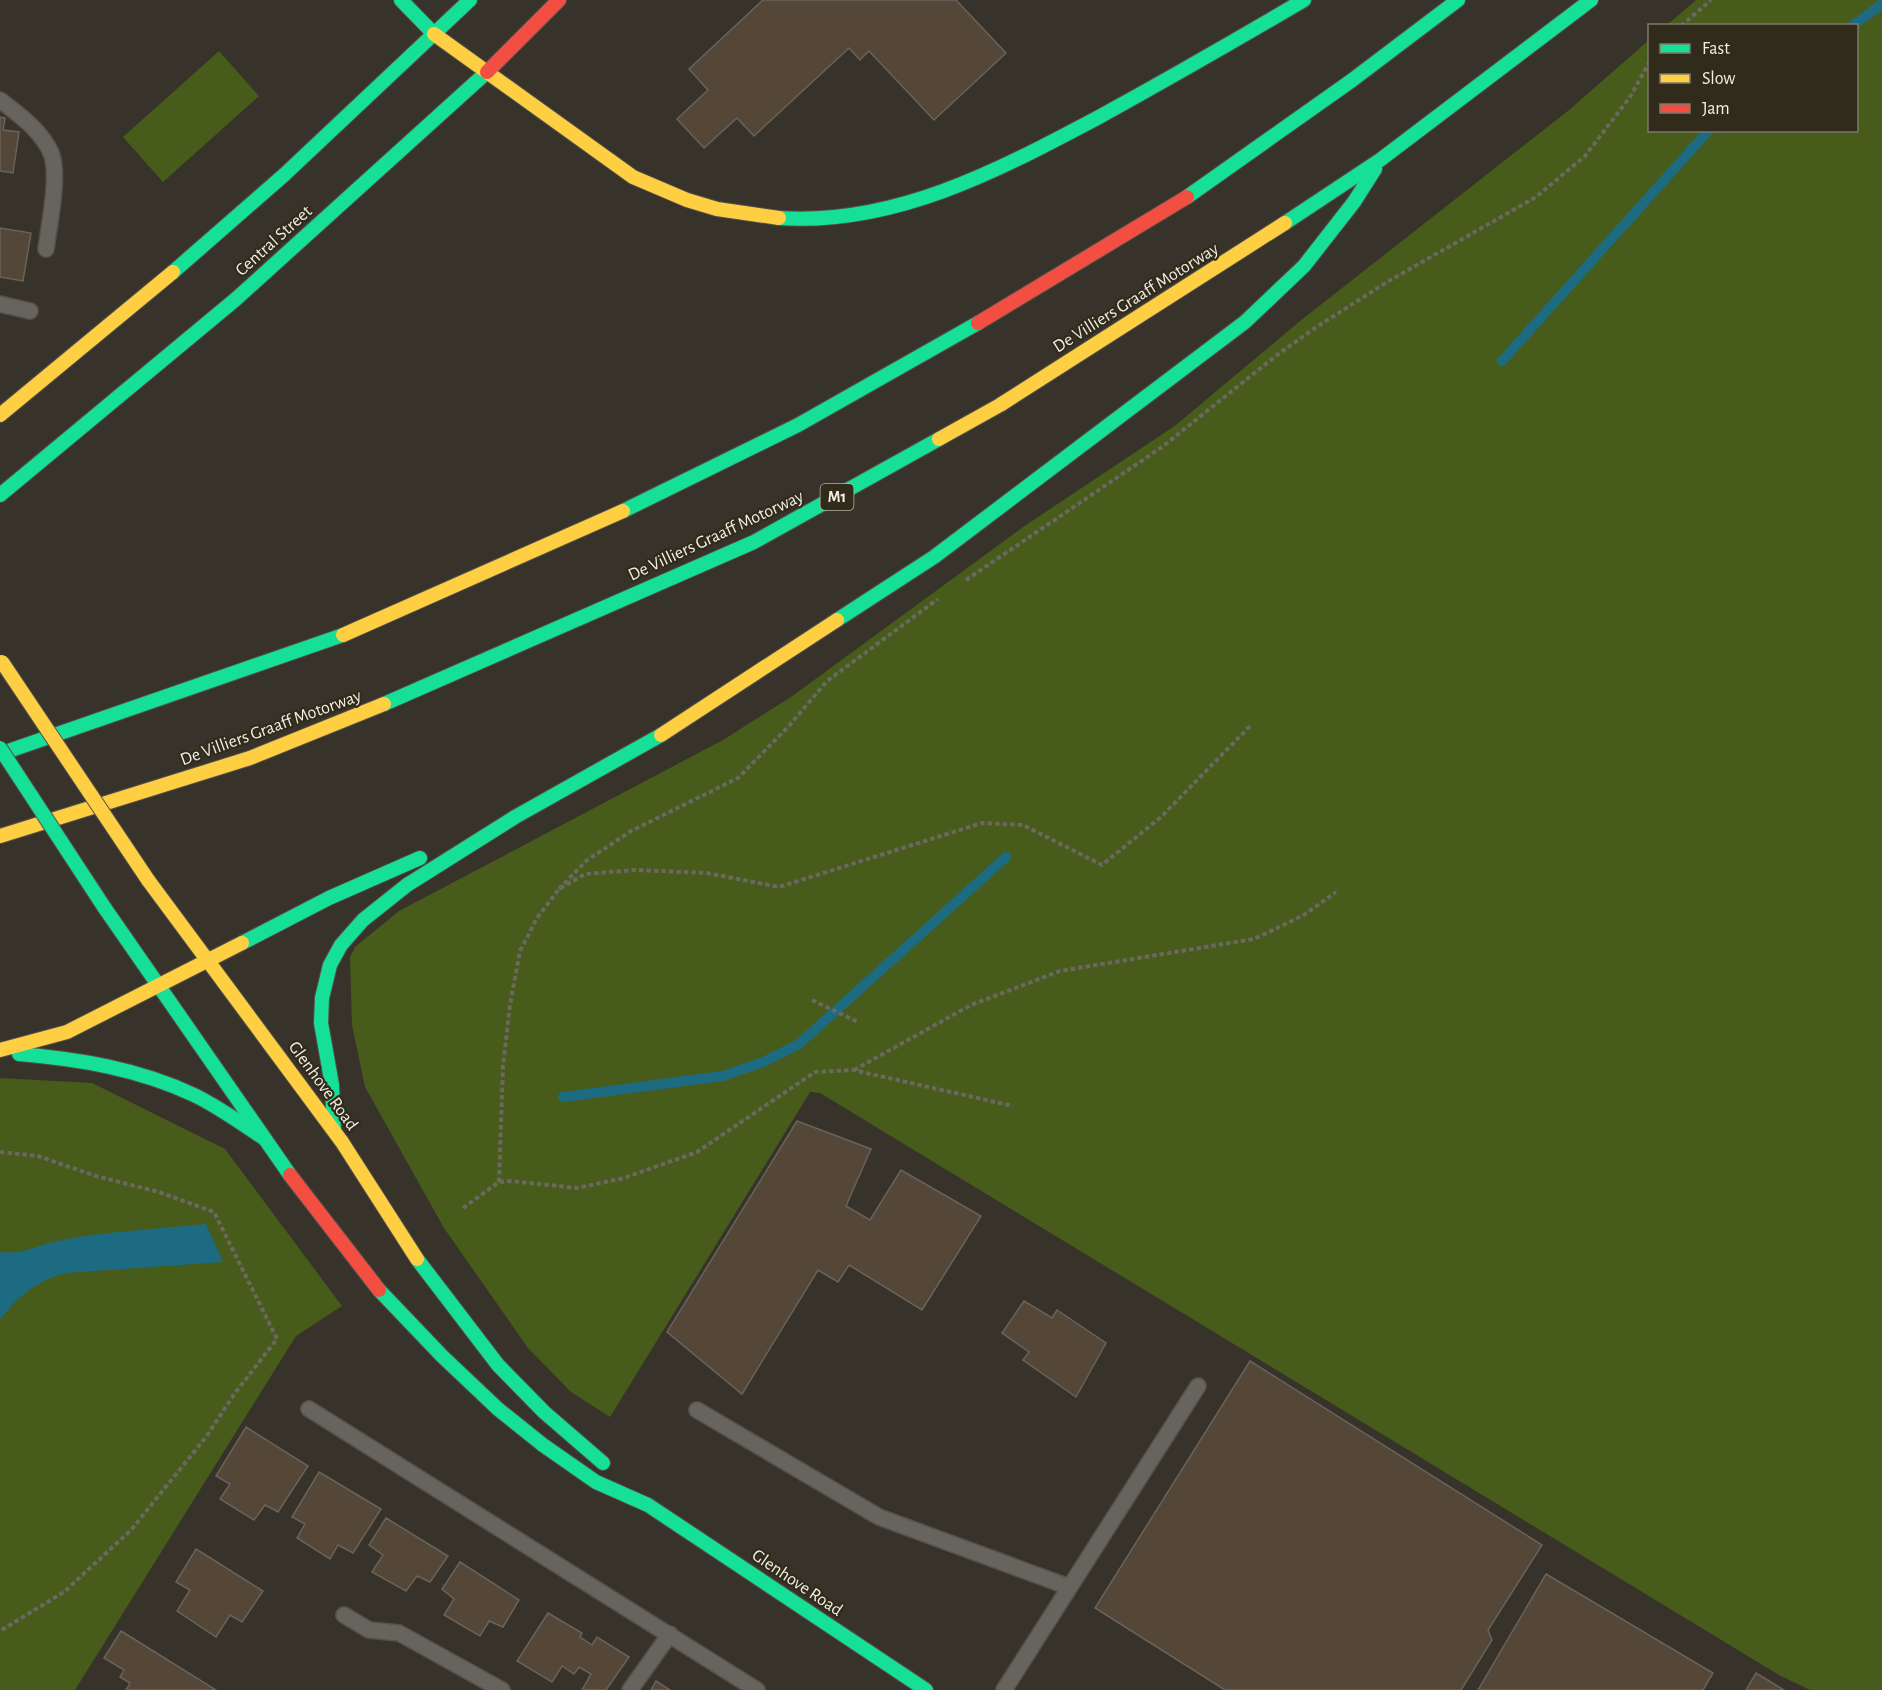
<svg xmlns="http://www.w3.org/2000/svg" width="1882" height="1690" viewBox="0 0 1882 1690" font-family="'Alegreya Sans',sans-serif">
<style>
.green{fill:#475b1a}
.water{fill:#1d6b80}
.lines{fill:none;stroke-linecap:round;stroke-linejoin:round}
.stream{stroke:#1d6b80;stroke-width:10}
.building{fill:#544737;stroke:#68635c;stroke-width:1.5}
.lane-casing{stroke:#54514a;stroke-width:18}
.fast-casing{stroke:#54514a;stroke-width:16}
.slow-casing{stroke:#54514a;stroke-width:16}
.jam-casing{stroke:#54514a;stroke-width:16}
.path{stroke:#6b6861;stroke-width:4;stroke-dasharray:4.5 3;stroke-linecap:butt}
.lane{stroke:#67635d;stroke-width:15}
.fast{stroke:#16e098;stroke-width:14}
.slow{stroke:#ffcf43;stroke-width:14}
.jam{stroke:#f24e42;stroke-width:14}
.fast-bridge-casing{stroke:#54514a;stroke-width:16;stroke-linecap:butt}
.slow-bridge-casing{stroke:#54514a;stroke-width:16;stroke-linecap:butt}
.jam-bridge-casing{stroke:#54514a;stroke-width:16;stroke-linecap:butt}
.fast-bridge{stroke:#16e098;stroke-width:14}
.slow-bridge{stroke:#ffcf43;stroke-width:14}
.jam-bridge{stroke:#f24e42;stroke-width:14}
.labels{text-anchor:middle;dominant-baseline:central;stroke-width:4.5;stroke-linejoin:round;paint-order:stroke}
.shield{fill:#312b1b;stroke:#b8b4a8;stroke-width:1.5}
.shield-label{font-size:16px;font-weight:bold;fill:#f2eee4}
.street-label{font-size:18px;fill:#f2eee4;stroke:#312b1b}
</style>
<rect width="100%" height="100%" fill="#37332a"/>
<!-- green -->
<g class="green">
<polygon points="1696,0 1882,0 1882,1690 1810,1690 1779,1675 820,1093 810,1092 610,1417 571,1392 528,1348 444,1228 365,1087 352,1025 350,957 355,947 399,911 723,740 791,697 1023,527 1176,425 1300,321 1569,110 1649,40 1650,130 1856,130 1856,26 1667,25"/>
<polygon points="219,51 259,96 163,182 123,137"/>
<polygon points="0,1078 92,1083 225,1149 342,1306 296,1336 75,1690 0,1690"/>
</g>
<!-- water -->
<path class="water" d="M 206,1224 L 223,1262 L 65,1273 C 35,1282 18,1296 0,1320 L 0,1252 C 23,1255 37,1245 58,1241 C 106,1231 157,1229 206,1224 Z"/>
<g class="lines">
<!-- stream -->
<g class="stream">
<polyline points="1852,26 1882,4"/>
<polyline points="1502,361 1709,130"/>
<polyline points="563,1097 723,1076 763,1062 799,1044 1006,857"/>
</g>
</g>
<!-- building -->
<g class="building">
<polygon points="763,0 956,0 1006,53 934,120 869,51 860,60 849,48 754,136 737,118 704,148 677,119 708,90 689,69"/>
<polygon points="0,117 5,118 3,130 19,132 13,173 0,171"/>
<polygon points="0,228 31,233 23,281 0,277"/>
<polygon points="797,1121 871,1149 846,1206 870,1220 901,1170 981,1216 922,1310 849,1265 838,1282 818,1270 742,1394 667,1332"/>
<polygon points="1024,1301 1052,1318 1057,1310 1106,1343 1076,1397 1023,1360 1029,1352 1002,1333"/>
<polygon points="1250,1361 1542,1545 1488,1630 1492,1640 1461,1690 1225,1690 1095,1608"/>
<polygon points="246,1427 308,1466 278,1512 265,1505 254,1520 220,1499 230,1484 216,1476"/>
<polygon points="319,1472 381,1509 353,1553 338,1545 330,1559 297,1538 305,1524 292,1517"/>
<polygon points="386,1518 448,1556 430,1582 417,1576 406,1591 372,1572 383,1555 369,1545"/>
<polygon points="196,1549 263,1591 242,1622 230,1615 216,1637 177,1611 190,1590 176,1582"/>
<polygon points="460,1562 519,1600 503,1627 489,1621 480,1636 444,1615 454,1599 442,1589"/>
<polygon points="1546,1574 1713,1673 1703,1690 1478,1690"/>
<polygon points="548,1613 582,1633 580,1637 592,1645 597,1637 629,1657 606,1690 582,1690 591,1674 579,1667 574,1674 562,1666 552,1682 517,1661"/>
<polygon points="121,1631 216,1690 126,1690 130,1683 120,1677 124,1670 104,1658"/>
<polygon points="1756,1673 1784,1690 1746,1690"/>
<polygon points="656,1681 670,1690 651,1690"/>
</g>
<g class="lines">
<!-- lane casing -->
<g class="lane-casing">
<g id="lane">
<path d="M 0,100 C 18,114 42,131 51,153 C 60,174 49,225 46,249"/>
<polyline points="0,304 30,311"/>
<polyline points="309,1409 757,1690"/>
<polyline points="697,1410 879,1517 1069,1587"/>
<polyline points="344,1615 369,1630 399,1633 502,1690"/>
<polyline points="630,1690 670,1634"/>
<polyline points="1004,1690 1198,1386"/>
</g>
</g>
<!-- fast casing -->
<g class="fast-casing">
<g id="fast">
<polyline points="401,0 434,34"/>
<polyline points="1187,197 1351,81 1458,0"/>
<path d="M 779,218 C 895,226 999,170 1099,117 C 1168,79 1236,40 1304,0"/>
<polyline points="1285,223 1380,160 1591,0"/>
<polyline points="173,272 284,175 470,0"/>
<polyline points="0,495 236,299 487,72"/>
<polyline points="623,511 798,425 978,323"/>
<polyline points="837,620 934,557 1245,322 1304,266 1354,202 1375,169"/>
<polyline points="384,704 754,542 939,439"/>
<polyline points="0,754 343,635"/>
<polyline points="104,907 290,1175"/>
<polyline points="242,943 329,898 420,858"/>
<path d="M 19,1054 C 79,1059 139,1069 194,1095 C 219,1107 242,1124 265,1139"/>
<polyline points="334,1130 332,1085 321,1023 322,998 330,965 341,945 363,920 407,885 515,817 661,735"/>
<polyline points="417,1259 498,1365 544,1412 603,1463"/>
<polyline points="379,1290 442,1356 498,1409 543,1445 596,1482 648,1505 926,1690"/>
</g>
</g>
<!-- slow casing -->
<g class="slow-casing">
<g id="slow">
<polyline points="434,34 633,177 687,200 717,209 779,218"/>
<polyline points="0,415 173,272"/>
<polyline points="939,439 1000,405 1285,223"/>
<polyline points="343,635 623,511"/>
<polyline points="661,735 837,620"/>
<polyline points="0,836 250,758 384,704"/>
<polyline points="148,880 342,1142"/>
<polyline points="0,1050 67,1032 242,943"/>
</g>
</g>
<!-- jam casing -->
<g class="jam-casing">
<g id="jam">
<polyline points="487,72 559,0"/>
<polyline points="978,323 1187,197"/>
</g>
</g>
<!-- path -->
<g class="path">
<polyline points="1681,26 1711,0"/>
<polyline points="966,580 1162,447 1277,355 1315,328 1387,282 1536,197 1585,156 1630,97 1650,61"/>
<polyline points="559,889 586,861 631,831 738,778 788,727 827,681 938,599"/>
<polyline points="812,1000 858,1022"/>
<polyline points="854,1070 971,1005 1060,971 1254,939 1304,915 1336,892"/>
<polyline points="0,1152 38,1156 96,1176 159,1192 214,1212 277,1339 235,1393 206,1437 131,1530 64,1592 0,1631"/>
<polyline points="499,1182 503,1066 510,1005 520,951 537,918 559,889 585,874 636,870 707,873 779,887 982,823 1023,825 1102,865 1161,817 1251,725"/>
<polyline points="463,1208 499,1182 511,1181 577,1188 624,1178 697,1152 815,1072 853,1070 1013,1106"/>
</g>
<!-- lane -->
<use href="#lane" class="lane"/>
<!-- fast -->
<use href="#fast" class="fast"/>
<!-- slow -->
<use href="#slow" class="slow"/>
<!-- jam -->
<use href="#jam" class="jam"/>
<!-- fast-bridge casing -->
<g class="fast-bridge-casing">
<polyline id="fast-bridge" points="0,748 104,907"/>
</g>
<!-- slow-bridge casing -->
<g class="slow-bridge-casing">
<g id="slow-bridge">
<polyline points="2,662 148,880"/>
<polyline points="342,1142 417,1259"/>
</g>
</g>
<!-- jam-bridge casing -->
<g class="jam-bridge-casing">
<polyline id="jam-bridge" points="290,1175 379,1290"/>
</g>
<!-- fast-bridge -->
<use href="#fast-bridge" class="fast-bridge"/>
<!-- slow-bridge -->
<use href="#slow-bridge" class="slow-bridge"/>
<!-- jam-bridge -->
<use href="#jam-bridge" class="jam-bridge"/>
</g>
<g class="labels">
<!-- shield labels -->
<rect class="shield" x="820.5" y="484" width="33" height="26" rx="4.5"/>
<g class="shield-label">
<text x="837" y="497">M1</text>
</g>
<!-- street labels -->
<g class="street-label">
<text transform="translate(274 241) rotate(-42)">Central Street</text>
<text transform="translate(1136 298) rotate(-32)">De Villiers Graaff Motorway</text>
<text transform="translate(716 536) rotate(-25)">De Villiers Graaff Motorway</text>
<text transform="translate(271 728) rotate(-20)">De Villiers Graaff Motorway</text>
<text transform="translate(323 1086) rotate(54)">Glenhove Road</text>
<text transform="translate(797 1583) rotate(34)">Glenhove Road</text>
</g>
</g>
<!-- legend -->
<rect x="1648" y="24" width="210" height="108" fill="#312b1b" stroke="#7e796b" stroke-width="1.5"/>
<rect x="1660" y="44" width="30" height="9" fill="#16e098" stroke="#7e796b" stroke-width="1.5"/>
<text x="1702" y="54" font-size="18" fill="#f2eee4">Fast</text>
<rect x="1660" y="74" width="30" height="9" fill="#ffcf43" stroke="#7e796b" stroke-width="1.5"/>
<text x="1702" y="84" font-size="18" fill="#f2eee4">Slow</text>
<rect x="1660" y="104" width="30" height="9" fill="#f24e42" stroke="#7e796b" stroke-width="1.5"/>
<text x="1702" y="114" font-size="18" fill="#f2eee4">Jam</text>
</svg>
